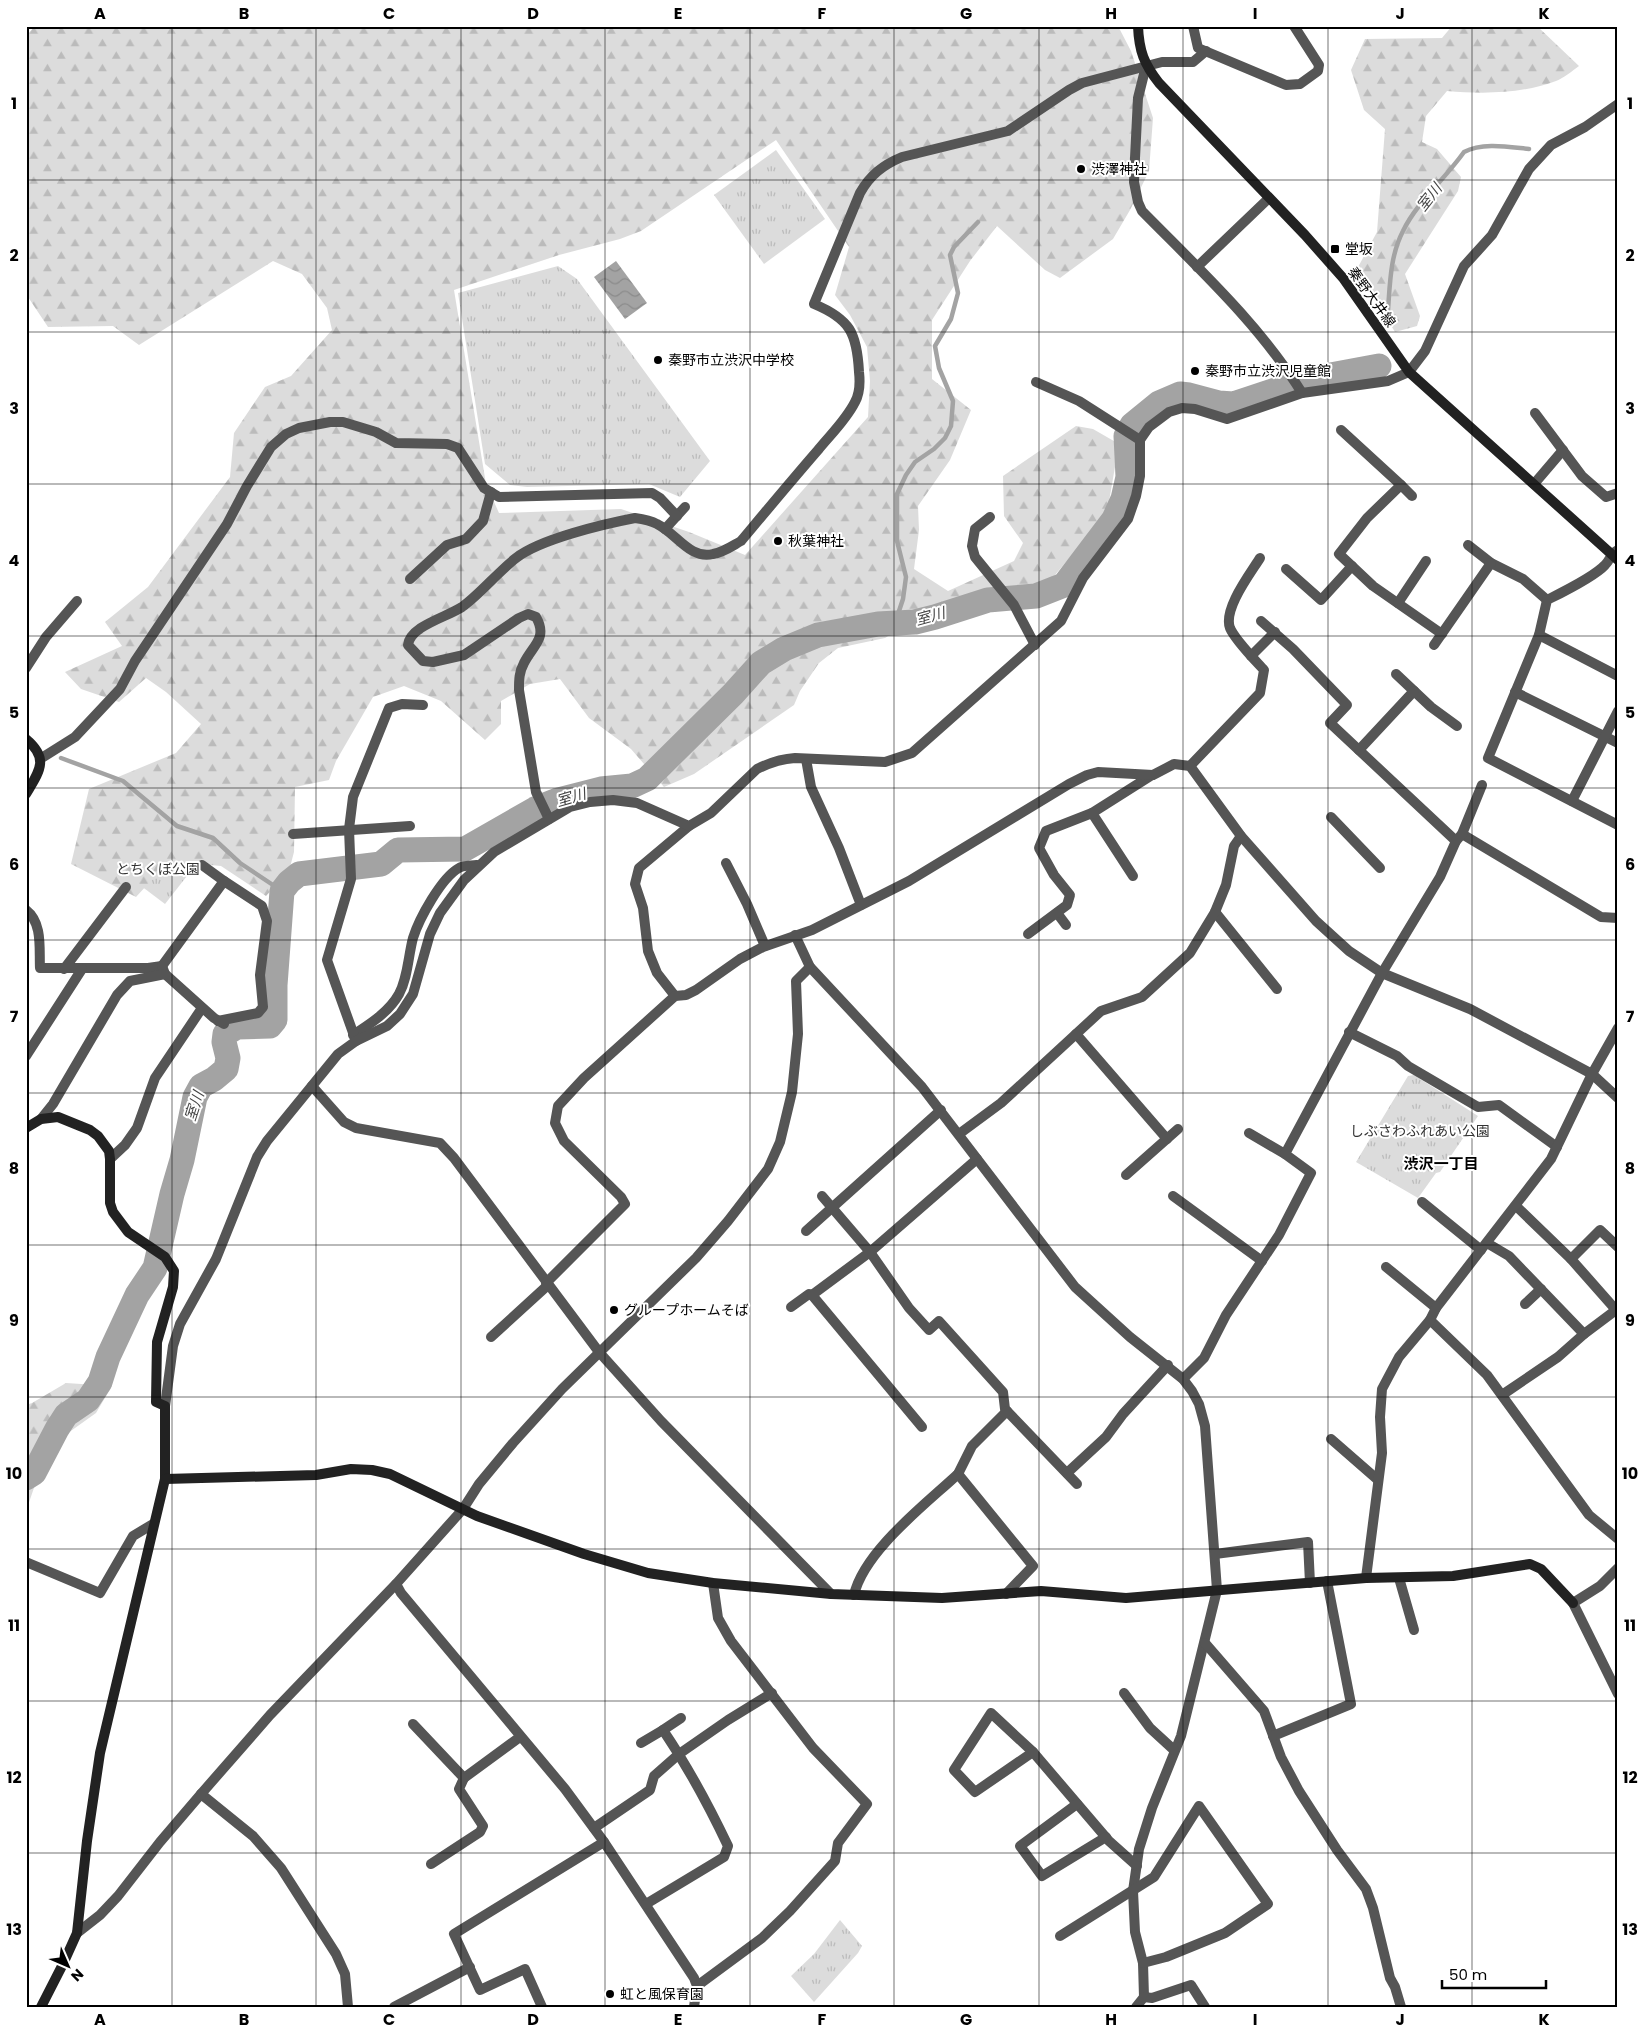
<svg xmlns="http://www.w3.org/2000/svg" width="1644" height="2033" viewBox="0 0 1644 2033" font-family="Poppins,'Noto Sans JP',sans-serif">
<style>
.grass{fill:url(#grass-tufts)}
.forest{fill:url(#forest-firs);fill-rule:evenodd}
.water{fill:url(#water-waves)}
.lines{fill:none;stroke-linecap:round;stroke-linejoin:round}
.stream{stroke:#a3a3a3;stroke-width:4.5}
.river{stroke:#a3a3a3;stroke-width:25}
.street{stroke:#555;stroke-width:10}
.secondary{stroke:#222;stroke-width:10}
.grid{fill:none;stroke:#000;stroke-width:1;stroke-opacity:0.55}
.poi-dot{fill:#000;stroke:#fff;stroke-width:2}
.labels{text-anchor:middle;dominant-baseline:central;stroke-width:4;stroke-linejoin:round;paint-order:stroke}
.poi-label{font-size:14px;fill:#000;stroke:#fff;text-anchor:start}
.street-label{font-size:14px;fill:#000;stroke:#fff}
.park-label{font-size:14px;fill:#333;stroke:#fff}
.water-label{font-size:15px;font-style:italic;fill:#444;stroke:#fff}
.neighbourhood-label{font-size:15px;font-weight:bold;fill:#000;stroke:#fff}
.neatline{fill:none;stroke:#000;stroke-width:2}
.grid-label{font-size:16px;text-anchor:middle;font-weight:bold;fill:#000}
</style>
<defs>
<pattern id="grass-tufts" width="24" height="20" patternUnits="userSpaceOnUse" patternTransform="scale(1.25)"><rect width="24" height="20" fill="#dcdcdc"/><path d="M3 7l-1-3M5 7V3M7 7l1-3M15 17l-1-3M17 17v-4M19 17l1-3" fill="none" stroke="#bbb"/></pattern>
<pattern id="forest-firs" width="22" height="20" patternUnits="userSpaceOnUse" patternTransform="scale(1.25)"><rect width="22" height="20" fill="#dcdcdc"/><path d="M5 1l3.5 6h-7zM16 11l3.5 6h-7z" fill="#bbb"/></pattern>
<pattern id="water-waves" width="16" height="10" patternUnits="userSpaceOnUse" patternTransform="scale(1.25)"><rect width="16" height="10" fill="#a3a3a3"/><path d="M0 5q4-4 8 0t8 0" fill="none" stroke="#8b8b8b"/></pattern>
</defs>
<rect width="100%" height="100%" fill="#fff"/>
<!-- grass -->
<g class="grass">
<polygon points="776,150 825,219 764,264 714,195"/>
<polygon points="558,266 577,279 710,461 680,497 649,484 527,487 510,485 485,464 458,293"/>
<polygon points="150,832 194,867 165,904 120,870"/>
<polygon points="1414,1075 1478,1116 1440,1172 1436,1173 1418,1198 1356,1162 1408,1076"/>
<polygon points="840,1920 862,1946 858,1953 814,2002 791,1976 814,1954"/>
</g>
<!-- forest -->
<g class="forest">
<path d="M 35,26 L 1118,26 L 1131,51 L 1153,118 L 1149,171 L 1130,210 L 1113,239 L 1060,278 L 1045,270 L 997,226 L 970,261 L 932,320 L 932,379 L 971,410 L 950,460 L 918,506 L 919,530 L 914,569 L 948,591 L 1014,561 L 1023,543 L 1004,516 L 1003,476 L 1076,426 L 1093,429 L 1119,444 L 1107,513 L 1055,575 L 1039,584 L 949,601 L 885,638 L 838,648 L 819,663 L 800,691 L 794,705 L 694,774 L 664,787 L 631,749 L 589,718 L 560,679 L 530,684 L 501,701 L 501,724 L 485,740 L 441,701 L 404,686 L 373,697 L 336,761 L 329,780 L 295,787 L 294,852 L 289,871 L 266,896 L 221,866 L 169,861 L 136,897 L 71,864 L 89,789 L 176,753 L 201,724 L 166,692 L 146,678 L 119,702 L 81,689 L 65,672 L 122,646 L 105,622 L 148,587 L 230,477 L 234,433 L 265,387 L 291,376 L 332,330 L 327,308 L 302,274 L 273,261 L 139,345 L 113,326 L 48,327 L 26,294 L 26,36 ZM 776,140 L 849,247 L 835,295 L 850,315 L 867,347 L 870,381 L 868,417 L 745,555 L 689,532 L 621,509 L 499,513 L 486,484 L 454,290 L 559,255 L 620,239 L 641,231 Z"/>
<path d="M 1452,26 L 1537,26 L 1579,66 C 1572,71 1564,78 1556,81 C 1521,94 1483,94 1447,91 L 1426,116 L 1422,142 L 1437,149 L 1461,177 L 1458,191 L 1405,274 L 1420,316 L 1417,326 L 1395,332 L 1357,269 L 1377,232 L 1385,129 L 1364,110 L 1351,70 L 1365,39 L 1442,38 Z"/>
<polygon points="66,1383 112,1386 96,1413 68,1433 35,1485 26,1511 26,1405 32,1403"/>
</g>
<!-- water -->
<polygon class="water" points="616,261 647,303 625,319 594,277"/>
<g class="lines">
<!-- stream -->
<g class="stream">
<path d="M 1388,310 C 1390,284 1390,256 1403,231 C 1417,202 1445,179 1464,152 C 1483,142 1509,147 1529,149"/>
<polyline points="895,623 903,599 906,577 897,541 897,494 906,475 915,462 934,449 945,438 951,426 953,401 939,368 935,346 951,319 958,293 950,255 954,247 978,222"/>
<polyline points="61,758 123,781 177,826 213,838 240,863 282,891"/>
</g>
<!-- river -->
<polyline class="river" points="26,1478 34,1473 57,1429 66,1415 88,1400 100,1382 108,1357 137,1295 155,1268 172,1194 182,1160 195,1097 201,1086 214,1079 226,1069 228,1058 224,1042 225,1034 237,1027 270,1026 275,1020 275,985 282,891 289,882 299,874 381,864 398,850 465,849 535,809 558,800 601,789 632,786 647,779 733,694 761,663 784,649 818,635 878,624 915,622 935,617 988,600 1036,596 1064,585 1114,519 1123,499 1128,477 1126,436 1132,425 1159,403 1180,394 1189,395 1219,403 1233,404 1309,379 1379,366"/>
<!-- street -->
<g class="street">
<polyline points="1193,26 1198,48 1286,85 1300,84 1318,71 1319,65 1294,26"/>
<path d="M 1146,66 L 1138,98 L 1135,158 L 1134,182 L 1138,202 L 1142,211 C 1199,269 1259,324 1302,393"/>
<polyline points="1197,267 1269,198"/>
<polyline points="1036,382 1079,401 1140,440"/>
<polyline points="1535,413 1582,476 1606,497 1618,493"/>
<polyline points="1341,430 1401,485 1367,518 1339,554 1373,586 1442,634"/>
<polyline points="1534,484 1563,450"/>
<polyline points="1401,485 1412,496"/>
<polyline points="990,517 975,529 972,546 975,557 1014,605 1035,645"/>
<polyline points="665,529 685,507"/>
<polyline points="1468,545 1491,563 1523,579 1547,600"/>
<path d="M 1618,550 C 1610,554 1611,559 1605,565 C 1594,577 1563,592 1547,600 L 1539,635 L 1488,758 L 1618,825"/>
<polyline points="1286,569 1321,600 1352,566"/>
<polyline points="410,579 447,545 466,539 483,521 491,492"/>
<polyline points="1398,603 1426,561"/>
<polyline points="1261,621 1293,649 1347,705 1330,723 1456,841"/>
<polyline points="1539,635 1618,676"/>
<polyline points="1434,645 1491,563"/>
<polyline points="1251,656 1275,632"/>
<polyline points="26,668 46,637 77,601"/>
<polyline points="1396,674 1431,707 1457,726"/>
<polyline points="1515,692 1618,743"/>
<polyline points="1359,750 1414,691"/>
<polyline points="40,759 75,737 120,689 135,661 227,524 247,486 271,447 286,434 299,428 330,422 343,422 376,432 396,443 447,444 458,448 484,488 499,497 652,493 660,498 677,516"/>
<polyline points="806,759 811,787 839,848 861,905"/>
<path d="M 1190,766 L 1260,693 L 1264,670 C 1255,660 1235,640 1230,628 C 1223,609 1250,574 1260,558"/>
<polyline points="1572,801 1618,711"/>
<polyline points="1092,813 1133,876"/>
<polyline points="1331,817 1380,868"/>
<path d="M 549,819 L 536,792 L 519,690 C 519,680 519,672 524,663 C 533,645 548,638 536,617 L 528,614 L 519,618 L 464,655 L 433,662 L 423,661 L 408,645 C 410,626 447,617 462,607 C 479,595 498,572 516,558 C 540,539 604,524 635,518 C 643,519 650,520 657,524 C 676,533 690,560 713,554 C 724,552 732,546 741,541 C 767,510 792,480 818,450 C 831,434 846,420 855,402 C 860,393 860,381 859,372 C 857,333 850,319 814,304 L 860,193 C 870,175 883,165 902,157 L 1008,131 L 1069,90 L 1082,83 L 1162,62 L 1193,62 L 1206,51"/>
<polyline points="293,834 410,826"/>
<polyline points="1462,834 1601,917 1618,918"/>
<polyline points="726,863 747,904 765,946"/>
<polyline points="202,865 224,881"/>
<path d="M 26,910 C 43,923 39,949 40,968 L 148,968 L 162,966 L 165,974 L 214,1018 L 224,1024"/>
<polyline points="1215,912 1277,989"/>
<polyline points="1057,913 1066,925"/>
<polyline points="1028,934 1067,905 1070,895 1054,875 1039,848 1046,831 1092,813 1152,775"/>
<polyline points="795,935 810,967 922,1087 1075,1287 1130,1337 1183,1379 1192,1391 1199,1404 1205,1426 1217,1590 1181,1736 1152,1808 1139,1849 1133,1891 1135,1932 1143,1963 1144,1997 1136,2007"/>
<polyline points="162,966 224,881 262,906 267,921 260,975 263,1007 258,1013 218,1021"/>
<polyline points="64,969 126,887"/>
<polyline points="675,996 657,973 648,951 643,908 635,884 639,868 689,826"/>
<polyline points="1349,1032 1397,1056 1408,1066 1478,1107 1499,1105 1557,1147"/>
<polyline points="1076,1034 1167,1139"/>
<path d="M 353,1035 C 370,1024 389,1012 399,994 C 408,977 408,957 413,938 C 419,919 441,878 459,868 C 464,865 471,866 477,865"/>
<polyline points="356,1041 327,960 351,879 349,829 353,797 389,708 402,704 423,705"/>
<polyline points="26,1056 82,969"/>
<polyline points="312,1086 344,1122 356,1128 440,1143 454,1158 599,1352 661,1421 831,1594"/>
<polyline points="41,1119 53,1104 117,995 130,981 165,974"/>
<polyline points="1249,1133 1285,1154"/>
<polyline points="959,1134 1001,1103 1101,1011 1142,997 1190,953 1215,912 1226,885 1234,846 1241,836"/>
<polyline points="110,1159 125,1145 137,1128 155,1078 202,1008"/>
<polyline points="1126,1175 1178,1129"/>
<polyline points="822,1196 870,1252 909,1308 929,1330 939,1321 1003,1392 1005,1409 1077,1484"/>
<polyline points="1173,1196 1262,1261"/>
<polyline points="1422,1202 1481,1250"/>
<polyline points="1516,1206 1571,1259 1616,1310 1584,1334"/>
<polyline points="806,1231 941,1110"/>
<polyline points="1487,1243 1509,1256 1584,1334 1558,1357 1502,1395"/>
<polyline points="1571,1259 1600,1230 1618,1247"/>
<polyline points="1386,1267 1436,1308"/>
<polyline points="546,1283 625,1204 621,1197 564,1141 555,1123 558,1106 584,1078 675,996 686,995 696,990 740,959 763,947 812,930 909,881 1069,784 1087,775 1098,772 1153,775 1174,764 1190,766 1241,836 1316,921 1349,951 1382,973 1470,1009 1592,1074 1618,1098"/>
<polyline points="1525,1304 1541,1289"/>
<polyline points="791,1307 809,1294 812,1295"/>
<polyline points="1430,1320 1487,1375 1589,1515 1618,1539"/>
<polyline points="491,1337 548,1285"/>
<polyline points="1183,1379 1204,1358 1226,1315 1279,1235 1311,1173 1285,1154 1382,973 1440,877 1456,841 1462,834 1482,785"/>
<path d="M 165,1406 L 173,1346 L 180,1324 L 216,1259 L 257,1157 L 267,1141 L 338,1054 L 356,1041 L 387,1026 L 400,1014 L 413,994 L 430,934 L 440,913 L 464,880 L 494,852 L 570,807 L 590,802 L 613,800 L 637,803 L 689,826 L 711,813 L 757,769 C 769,763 781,759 795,758 L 885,762 L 912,753 L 1061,621 L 1083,578 L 1128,519 L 1136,496 L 1140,476 L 1140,440 L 1149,427 L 1169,412 L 1182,408 L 1195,409 L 1227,419 L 1302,393 L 1388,381 L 1409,372 L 1425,351 L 1464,266 L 1492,235 L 1529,169 L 1551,145 L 1585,127 L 1618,104"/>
<polyline points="922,1427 812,1295 870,1252 977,1159"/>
<polyline points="1331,1439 1378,1480"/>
<polyline points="1067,1473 1106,1437 1123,1414 1168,1365"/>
<polyline points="1215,1554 1308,1542 1310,1583"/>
<polyline points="26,1562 100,1593 133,1536 153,1524"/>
<polyline points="1618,1568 1600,1586 1573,1603 1618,1694"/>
<polyline points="1366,1578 1382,1453 1380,1417 1382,1389 1399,1357 1430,1320 1436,1308 1551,1159 1592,1074 1618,1028"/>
<polyline points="1399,1578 1414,1630"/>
<polyline points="396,1584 401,1593 565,1789 604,1842 694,1978 697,1986 694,2007"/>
<polyline points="1006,1594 1033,1566 958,1474 972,1446 1007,1411"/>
<path d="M 854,1595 C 864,1551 926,1504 958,1474"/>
<polyline points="1205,1643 1264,1711 1281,1757 1299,1791 1337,1850 1366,1889 1373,1908 1390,1978 1395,1987 1401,2007"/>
<polyline points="1124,1693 1150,1728 1174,1750"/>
<polygon points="991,1713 1033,1752 975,1792 954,1770"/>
<polyline points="413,1724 464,1778 520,1737"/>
<polyline points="663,1730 681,1718"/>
<polyline points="1273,1736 1351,1704 1327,1581"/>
<path d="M 641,1743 L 663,1730 C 688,1767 709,1806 728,1846 L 724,1857 L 646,1904"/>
<polyline points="1033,1752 1109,1841 1137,1866"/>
<polyline points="201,1794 253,1836 281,1868 336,1954 345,1974 348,2007"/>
<polyline points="1077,1804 1020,1846 1042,1876 1106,1837"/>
<polyline points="594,1828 650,1790 654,1776 679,1754 728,1720 772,1693"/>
<polyline points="431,1864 480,1832 483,1826 459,1789 464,1778"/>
<polyline points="77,1933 100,1915 118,1896 160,1842 201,1794 270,1715 396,1584 463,1509 479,1484 513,1443 562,1389 696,1258 728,1221 768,1169 780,1142 792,1092 798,1034 796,981 810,967"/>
<polyline points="1060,1936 1154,1877 1199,1806 1268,1904 1225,1933 1166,1957 1143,1963"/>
<polyline points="697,1986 762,1938 790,1911 835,1861 838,1843 867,1804 813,1748 731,1641 718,1618 713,1583"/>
<polyline points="1144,1997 1152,1998 1191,1985 1205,2007"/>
<polyline points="394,2007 470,1967"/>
<polyline points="542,2007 525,1969 480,1990 454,1934 604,1842"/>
</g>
<!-- secondary -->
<g class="secondary">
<path d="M 1138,26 C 1139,51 1144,64 1159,83 L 1305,235 L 1343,278 L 1409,372 L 1618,560"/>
<path d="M 26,739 C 50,759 39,772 26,794"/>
<polyline points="26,1128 41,1119 58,1117 90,1130 98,1136 109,1151 110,1159 110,1203 113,1212 128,1232 165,1257 174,1271 173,1287 157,1342 156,1402 165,1406 165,1479 100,1753 87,1841 77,1933 63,1964 41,2007"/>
<polyline points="165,1479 316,1475 351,1469 372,1470 390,1474 477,1516 584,1554 648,1573 713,1583 831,1594 942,1598 1041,1591 1126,1598 1366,1578 1453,1576 1530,1564 1541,1569 1573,1603"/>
</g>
</g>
<!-- grid -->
<path class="grid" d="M 172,26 L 172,2007M 316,26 L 316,2007M 461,26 L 461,2007M 605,26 L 605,2007M 750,26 L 750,2007M 894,26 L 894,2007M 1039,26 L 1039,2007M 1183,26 L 1183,2007M 1328,26 L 1328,2007M 1472,26 L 1472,2007M 26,180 L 1618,180M 26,332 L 1618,332M 26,484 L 1618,484M 26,636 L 1618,636M 26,788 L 1618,788M 26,940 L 1618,940M 26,1093 L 1618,1093M 26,1245 L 1618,1245M 26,1397 L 1618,1397M 26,1549 L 1618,1549M 26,1701 L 1618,1701M 26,1853 L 1618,1853"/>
<!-- markers -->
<g class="poi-dot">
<circle cx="1081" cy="169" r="5"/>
<rect x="1330" y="244" width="10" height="10" rx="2.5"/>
<circle cx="658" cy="360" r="5"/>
<circle cx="1195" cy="371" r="5"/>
<circle cx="778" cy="541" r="5"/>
<circle cx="614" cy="1310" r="5"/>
<circle cx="610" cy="1994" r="5"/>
</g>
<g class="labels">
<!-- poi labels -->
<g class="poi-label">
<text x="1091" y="169">渋澤神社</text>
<text x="1345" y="249">堂坂</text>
<text x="668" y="360">秦野市立渋沢中学校</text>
<text x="1205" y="371">秦野市立渋沢児童館</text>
<text x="788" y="541">秋葉神社</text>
<text x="624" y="1310">グループホームそば</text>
<text x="620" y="1994">虹と風保育園</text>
</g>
<!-- street labels -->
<g class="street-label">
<text transform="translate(1372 297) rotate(54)">秦野大井線</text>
</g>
<!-- park labels -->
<g class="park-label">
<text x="158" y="869">とちくぼ公園</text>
<text x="1420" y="1131">しぶさわふれあい公園</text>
</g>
<!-- water labels -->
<g class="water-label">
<text transform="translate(1429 197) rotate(-52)">室川</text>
<text transform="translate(930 616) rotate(-15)">室川</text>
<text transform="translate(571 797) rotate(-16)">室川</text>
<text transform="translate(194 1106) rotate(-72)">室川</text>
</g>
<!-- neighbourhood labels -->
<g class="neighbourhood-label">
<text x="1441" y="1163">渋沢一丁目</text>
</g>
</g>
<!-- border -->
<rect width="1644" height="2033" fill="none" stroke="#ffffff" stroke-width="55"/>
<!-- north arrow -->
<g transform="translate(68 1966) rotate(135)" stroke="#ffffff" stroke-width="4" paint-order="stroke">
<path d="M0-4L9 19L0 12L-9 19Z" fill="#000000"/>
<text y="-8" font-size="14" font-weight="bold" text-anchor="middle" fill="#000000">N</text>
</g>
<!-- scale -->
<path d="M1442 1980v8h104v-8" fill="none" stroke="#000000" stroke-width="2.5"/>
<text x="1449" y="1980" font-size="15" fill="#000000" stroke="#ffffff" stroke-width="4" paint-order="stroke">50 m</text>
<rect x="28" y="28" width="1588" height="1978" class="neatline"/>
<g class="grid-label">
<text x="100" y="19">A</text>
<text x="244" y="19">B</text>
<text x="389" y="19">C</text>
<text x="533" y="19">D</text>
<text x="678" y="19">E</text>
<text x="822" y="19">F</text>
<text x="966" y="19">G</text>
<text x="1111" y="19">H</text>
<text x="1255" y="19">I</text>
<text x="1400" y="19">J</text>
<text x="1544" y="19">K</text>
<text x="14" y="109">1</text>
<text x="1630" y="109">1</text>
<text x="14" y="261">2</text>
<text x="1630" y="261">2</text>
<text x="14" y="414">3</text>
<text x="1630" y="414">3</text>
<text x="14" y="566">4</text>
<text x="1630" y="566">4</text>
<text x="14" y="718">5</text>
<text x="1630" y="718">5</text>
<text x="14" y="870">6</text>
<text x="1630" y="870">6</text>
<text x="14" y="1022">7</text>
<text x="1630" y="1022">7</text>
<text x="14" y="1174">8</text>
<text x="1630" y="1174">8</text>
<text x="14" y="1326">9</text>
<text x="1630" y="1326">9</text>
<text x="14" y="1479">10</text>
<text x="1630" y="1479">10</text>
<text x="14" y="1631">11</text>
<text x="1630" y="1631">11</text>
<text x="14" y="1783">12</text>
<text x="1630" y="1783">12</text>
<text x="14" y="1935">13</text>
<text x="1630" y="1935">13</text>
<text x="100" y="2025">A</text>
<text x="244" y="2025">B</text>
<text x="389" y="2025">C</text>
<text x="533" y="2025">D</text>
<text x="678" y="2025">E</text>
<text x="822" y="2025">F</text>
<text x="966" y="2025">G</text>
<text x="1111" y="2025">H</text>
<text x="1255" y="2025">I</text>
<text x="1400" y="2025">J</text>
<text x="1544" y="2025">K</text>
</g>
</svg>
